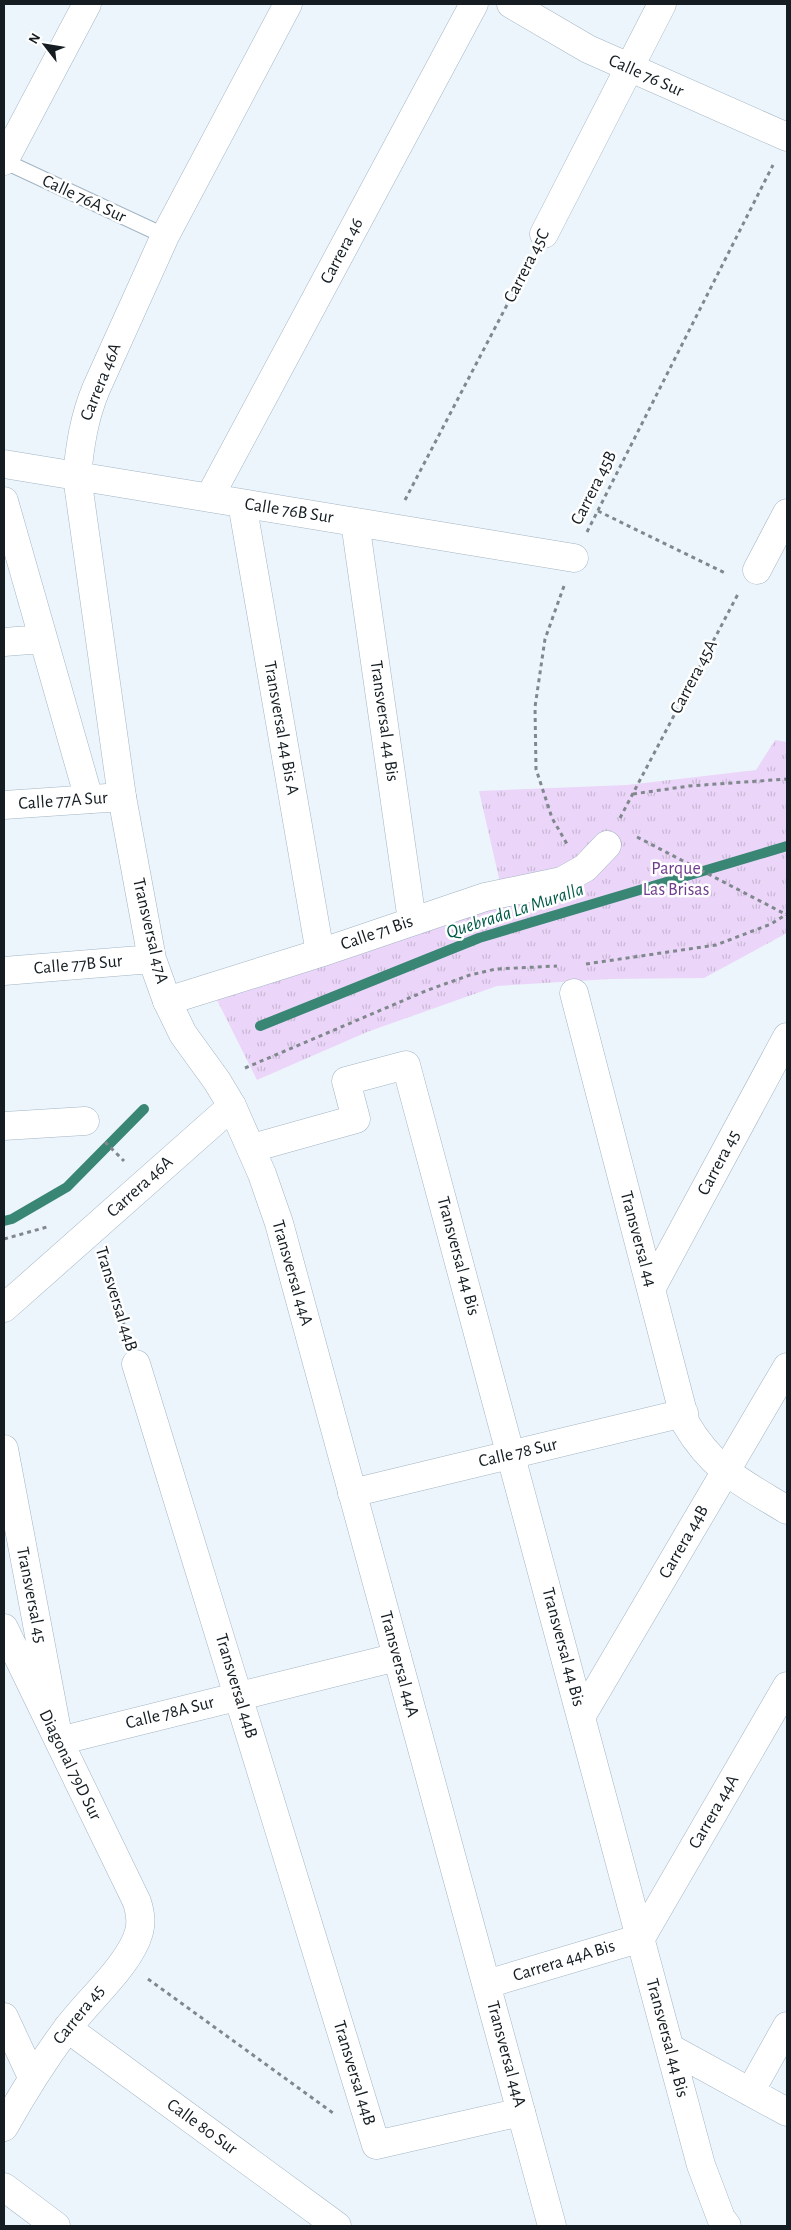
<svg xmlns="http://www.w3.org/2000/svg" width="791" height="2230" font-family="'Alegreya Sans',sans-serif">
<style>
.park{fill:url(#park-tufts)}
.lines{fill:none;stroke-linecap:round;stroke-linejoin:round}
.stream{stroke:#398674;stroke-width:10}
.service-casing{stroke:#a2b5c4;stroke-width:17}
.minor-casing{stroke:#a2b5c4;stroke-width:29}
.tertiary-casing{stroke:#a2b5c4;stroke-width:29}
.path{stroke:#80888e;stroke-width:3;stroke-dasharray:4 4;stroke-linecap:butt}
.service{stroke:#fff;stroke-width:15}
.minor{stroke:#fff;stroke-width:28}
.tertiary{stroke:#fff;stroke-width:28}
.labels{text-anchor:middle;dominant-baseline:central;stroke-width:5;stroke-linejoin:round;paint-order:stroke}
.street-label{font-size:18px;fill:#151d22;stroke:#fff}
.park-label{font-size:18px;fill:#703c8e;stroke:#fff}
.water-label{font-size:19px;font-style:italic;fill:#005b48;stroke:#fff}
</style>
<defs>
<pattern id="park-tufts" width="24" height="20" patternUnits="userSpaceOnUse" patternTransform="scale(1.25)"><rect width="24" height="20" fill="#ebd6f9"/><path d="M3 7l-1-3M5 7V3M7 7l1-3M15 17l-1-3M17 17v-4M19 17l1-3" fill="none" stroke="#c9b7d5"/></pattern>
</defs>
<rect width="100%" height="100%" fill="#edf5fc"/>
<!-- park -->
<path class="park" d="M775,740L787,742V933L704,978L610,979L497,986L367,1032L257,1080L217,1000L504,900L479,791L627,785L756,770Z"/>
<g class="lines">
<!-- stream -->
<path class="stream" d="M260,1026L479,938L787,846
M4,1221L12,1219L67,1187L144,1109"/>
<defs>
<path id="service" d="M4,161L165,236"/>
<path id="minor" d="M4,161L87,4
M544,234L662,4
M4,464L574,558
M209,498L474,4
M4,501L89,799
M242,503L320,953
M355,522L412,921
M757,570L787,513
M4,642L43,639
M122,797L77,476C80,445 84,418 96,389L165,236L288,4
M574,993L686,1424C714,1471 743,1483 787,1510
M167,1001L320,953L485,897L562,881L585,868L607,845
M4,1126L85,1121
M252,1148L356,1119L346,1081L406,1065L701,2165L721,2218L727,2226
M651,1289L787,1037
M4,1308L232,1106
M136,1364L376,2145L521,2112
M4,1449L59,1741L397,1657
M352,1493L684,1413
M4,1628L137,1902C140,1912 142,1921 139,1932C130,1965 87,2001 66,2030C43,2061 23,2093 4,2127
M581,1717L787,1367
M487,1984L641,1938L787,1686
M4,2017L32,2077
M67,2028L337,2226
M670,2048L787,2112
M750,2092L787,2026
M4,2187L56,2226"/>
<path id="tertiary" d="M511,4L588,49L787,137
M4,805L122,797L152,959L167,1001L183,1034L217,1081L232,1106L262,1174L279,1223L552,2226
M4,971L152,959"/>
</defs>
<!-- service casing -->
<use href="#service" class="service-casing"/>
<!-- minor casing -->
<use href="#minor" class="minor-casing"/>
<!-- tertiary casing -->
<use href="#tertiary" class="tertiary-casing"/>
<!-- path -->
<path class="path" d="M405,500L531,259
M598,511L727,574
M587,532L773,165
M564,586L545,639L535,707L536,769L552,818L567,844
M633,794L689,786L787,779
M620,818L738,594
M637,837L787,915
M586,964L716,945L771,924L787,914
M245,1068L428,990L470,975L496,969L557,966
M105,1142L124,1161
M4,1239L47,1227
M104,1259L128,1337
M148,1979L333,2113"/>
<!-- service -->
<use href="#service" class="service"/>
<!-- minor -->
<use href="#minor" class="minor"/>
<!-- tertiary -->
<use href="#tertiary" class="tertiary"/>
</g>
<g class="labels">
<!-- street labels -->
<g class="street-label">
<text transform="translate(646 76) rotate(24)">Calle 76 Sur</text>
<text transform="translate(84 199) rotate(25)">Calle 76A Sur</text>
<text transform="translate(342 251) rotate(-62)">Carrera 46</text>
<text transform="translate(527 266) rotate(-63)">Carrera 45C</text>
<text transform="translate(101 382) rotate(-68)">Carrera 46A</text>
<text transform="translate(594 488) rotate(-63)">Carrera 45B</text>
<text transform="translate(289 511) rotate(9)">Calle 76B Sur</text>
<text transform="translate(694 677) rotate(-62)">Carrera 45A</text>
<text transform="translate(384 721) rotate(82)">Transversal 44 Bis</text>
<text transform="translate(281 728) rotate(80)">Transversal 44 Bis A</text>
<text transform="translate(63 801) rotate(-4)">Calle 77A Sur</text>
<text transform="translate(150 931) rotate(77)">Transversal 47A</text>
<text transform="translate(377 933) rotate(-19)">Calle 71 Bis</text>
<text transform="translate(78 965) rotate(-5)">Calle 77B Sur</text>
<text transform="translate(719 1163) rotate(-62)">Carrera 45</text>
<text transform="translate(140 1187) rotate(-42)">Carrera 46A</text>
<text transform="translate(638 1239) rotate(75)">Transversal 44</text>
<text transform="translate(458 1256) rotate(75)">Transversal 44 Bis</text>
<text transform="translate(292 1273) rotate(74)">Transversal 44A</text>
<text transform="translate(116 1299) rotate(73)">Transversal 44B</text>
<text transform="translate(518 1453) rotate(-13)">Calle 78 Sur</text>
<text transform="translate(684 1542) rotate(-60)">Carrera 44B</text>
<text transform="translate(31 1595) rotate(79)">Transversal 45</text>
<text transform="translate(563 1647) rotate(75)">Transversal 44 Bis</text>
<text transform="translate(399 1664) rotate(75)">Transversal 44A</text>
<text transform="translate(236 1686) rotate(73)">Transversal 44B</text>
<text transform="translate(170 1713) rotate(-14)">Calle 78A Sur</text>
<text transform="translate(70 1765) rotate(64)">Diagonal 79D Sur</text>
<text transform="translate(714 1812) rotate(-60)">Carrera 44A</text>
<text transform="translate(564 1961) rotate(-17)">Carrera 44A Bis</text>
<text transform="translate(79 2015) rotate(-51)">Carrera 45</text>
<text transform="translate(667 2038) rotate(75)">Transversal 44 Bis</text>
<text transform="translate(506 2054) rotate(75)">Transversal 44A</text>
<text transform="translate(354 2073) rotate(73)">Transversal 44B</text>
<text transform="translate(202 2127) rotate(36)">Calle 80 Sur</text>
</g>
<!-- park labels -->
<g class="park-label">
<text x="676" y="869">Parque<tspan x="676" dy="21">Las Brisas</tspan></text>
</g>
<!-- water labels -->
<g class="water-label">
<text transform="translate(515 911) rotate(-18)">Quebrada La Muralla</text>
</g>
</g>
<!-- border -->
<rect width="791" height="2230" fill="none" stroke="#151d22" stroke-width="10"/>
<!-- north arrow -->
<g transform="translate(45 45) rotate(301)" stroke="#ffffff" stroke-width="4" paint-order="stroke">
<path d="M0-4L9 19L0 12L-9 19Z" fill="#151d22"/>
<text y="-8" font-size="14" font-weight="bold" text-anchor="middle" fill="#151d22">N</text>
</g>
</svg>
